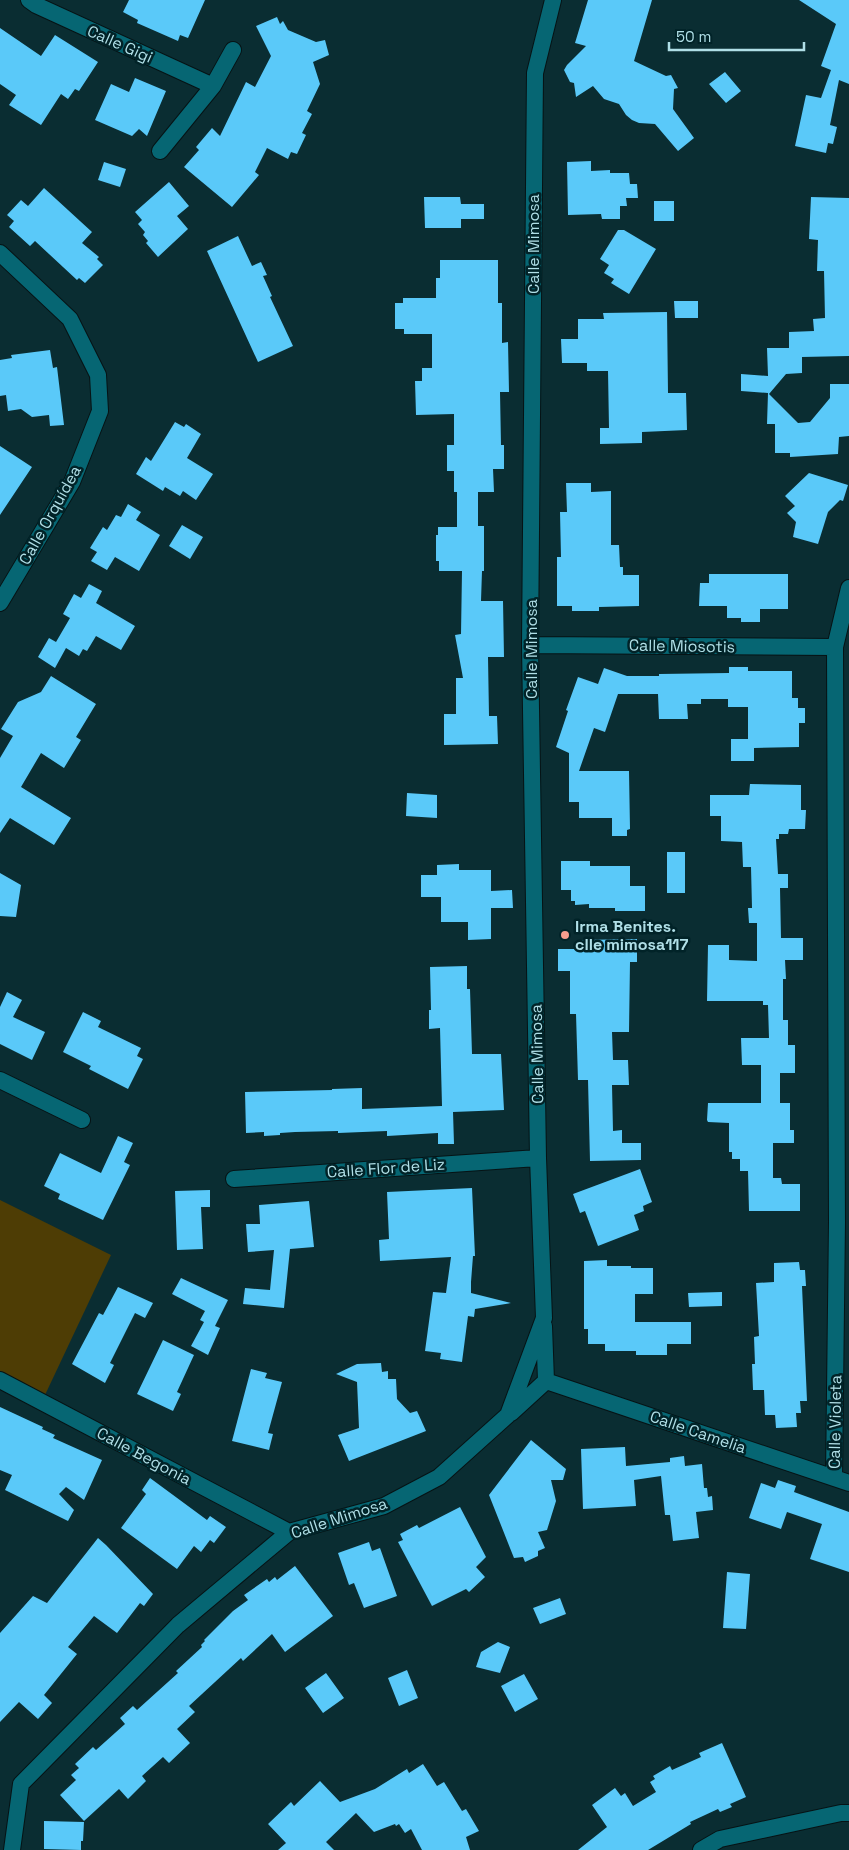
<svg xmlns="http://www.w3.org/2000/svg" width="849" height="1850" font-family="'Space Grotesk',sans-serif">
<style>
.green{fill:#4e3d05}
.building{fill:#5ac9f9}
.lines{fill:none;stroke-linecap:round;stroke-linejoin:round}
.minor-casing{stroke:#061315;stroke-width:18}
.minor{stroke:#066673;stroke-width:16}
.poi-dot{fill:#f59d8e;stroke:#012328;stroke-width:2}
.labels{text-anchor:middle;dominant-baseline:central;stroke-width:5;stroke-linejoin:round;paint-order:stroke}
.street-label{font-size:16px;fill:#b0dfe7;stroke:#012328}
.poi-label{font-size:16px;font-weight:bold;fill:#b0dfe7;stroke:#012328;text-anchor:start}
</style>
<rect width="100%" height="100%" fill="#0a2d32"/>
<!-- green -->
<path class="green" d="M0,1200L111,1255L45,1395L0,1372Z"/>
<!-- building -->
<path class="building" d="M129,0H205L188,38L180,35L178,41L137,23L138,20L123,12Z
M588,0H652L634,61L666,76L671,75L678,88L674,89L673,109L694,138L678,151L655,124L639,123L632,120L626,115L619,104L604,99L593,86L576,97L574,83L570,82L564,70L567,65L586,46L575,43Z
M799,0H849V84L839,80L830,125L837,127L833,144L828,143L826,153L795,146L806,95L821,98L831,70L821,66L836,24Z
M277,17L280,24L283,21L288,30L316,42L325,40L329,55L313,62L320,84L307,111L312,114L302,133L306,135L297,154L291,152L288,159L267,148L255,172L259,175L232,207L184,167L199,150L196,147L212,128L220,136L246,82L255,87L271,56L256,26Z
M0,28L41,56L55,35L98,62L79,91L75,89L68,99L61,94L41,125L9,105L16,95L0,84Z
M725,72L741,91L726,103L709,84Z
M135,78L166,91L147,136L139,129L132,136L95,120L111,84L129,92Z
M591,161V171L610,170V173H629L630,184H637L638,198H626L627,206H620V219H602L601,214L568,215L567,162Z
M104,162L126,169L120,187L98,180Z
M169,182L189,206L177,216L188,229L158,257L146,243L148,241L143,235L145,232L138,224L142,220L135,212Z
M44,188L92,232L82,243L99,257L97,259L103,265L85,283L79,278L77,280L35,241L30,246L9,227L14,221L7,215L21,200L28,206Z
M424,197H460L461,204H484V219H461V228H425Z
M811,197L849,198V356L802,357V373L786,374L769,394L798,423L810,422L830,398V384H849V436L839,437L838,454L790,457V453H775V424H767L768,393L741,391V374L768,376L767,348H789V332L814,331L813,319L825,318L824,271H817L818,240L809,239Z
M654,201H674V221H654Z
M618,230H624L656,249L629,294L611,283L614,279L604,273L609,265L600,259Z
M238,236L252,266L261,262L267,275L263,276L272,296L270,297L293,346L258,362L207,251Z
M440,260H498V303H502V343L508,342L509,392H500L501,445H504V469H493L494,492H478V526H484V571H482L481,601H503L504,657H488L489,716H497L498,744L444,745V714H456V678H463L455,635L461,634L462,571H439V561H436V535H438V527H457V492H454V471H447V445H454V414L416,415L415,381H422V368H432V334H404V329H395V303H403V298H436V278H440Z
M674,301H698V318H675Z
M667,312L668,393H686L687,430L642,432V443L600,444V428H609L608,371H587V363H562L561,339H578V319H604L603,313Z
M50,350L53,368L57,367L64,425L50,426L49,415L32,417L21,409L8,411L6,395L0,396V360L12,358L11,355Z
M175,422L184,427L186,424L201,434L187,458L213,474L196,500L183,491L180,496L165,487L163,491L136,474L146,457L151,461Z
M0,446L32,467L0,515Z
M809,473L848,485L843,501L840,500L828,512L818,544L793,537L796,522L787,513L795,506L785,496Z
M566,483H591V492L611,491V545H619L620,567H623V575H639V606L599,607V611H572V606H557V557H561L560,512H567Z
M128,504L141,512L136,520L160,535L139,571L115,557L107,570L91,561L97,552L90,548L103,527L107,530L116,515L121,517Z
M182,525L203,537L190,559L169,546Z
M709,574H788V609H760V622H741V618H727V606H699L700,583H709Z
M89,584L102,591L96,603L135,626L121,650L96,636L87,651L83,649L79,656L66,648L55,668L38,657L49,638L56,642L70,618L63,614L74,594L81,598Z
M729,667H748V671H792V698H798V708H805V723H799V747L754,748V761H731V739H748V707H728V699H701V704H687L688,719H659L658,694H618L605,732L594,728L579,771H629L630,829L627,830V836H612V818H579V802H569V753L556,747L568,711L566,710L578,677L598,684L604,668L627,676H659V674L729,673Z
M51,676L96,704L76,737L81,740L64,768L41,753L21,787L71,818L54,845L10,818L0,833V758L13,736L1,729L18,702L41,692Z
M750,784L801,785V810H806L805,829H789L788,834H779V839H776L778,874H788V888H780L781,938H803V960H785L786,979H783V1020H788V1045H795V1073H780V1103H790V1130H794V1143H773V1178H781L782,1184H800V1211H749L748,1171H740V1159H732V1152H729V1123L708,1122L707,1120L708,1103H761V1065H742L741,1038H769L768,1005H763V1001H707L708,945H729V960L757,961V923H749L748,908H752L751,867H743L742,842L721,841V816H710V795H749Z
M407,793L437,795V818L406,816Z
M667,852H685V893H667Z
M561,861H590V866H630V886H645V911H615V908H589V904L575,905V901H571V890H561Z
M459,864V870H491V891L512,890L513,908H491V939L468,940V922H441V897H421V875H437V865Z
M0,873L21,885L16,917L0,916Z
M637,939V962H630L629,1032H612L613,1060H628L629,1085H612L613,1131L622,1130V1143H641V1160L590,1161L588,1080H578L576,1014H570V971H558V949H581L582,940Z
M467,966V989H470L472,1054H501L504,1110L453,1112L454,1144H438V1133L387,1136V1131L338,1133V1131L295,1132L280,1133V1135L264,1136V1132L246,1133L245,1092L332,1090V1089L362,1088V1109L442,1106L440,1028L429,1029V1010H431L430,967Z
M7,992L22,1000L13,1017L45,1032L32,1060L0,1044V1007Z
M83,1012L101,1021L98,1027L141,1048L137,1056L143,1059L128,1089L89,1069L91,1066L63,1052Z
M118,1136L133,1143L124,1162L130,1165L103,1220L58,1199L60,1194L44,1186L60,1153L101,1173Z
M640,1169L652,1202L643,1206L644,1211L634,1215L639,1230L598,1246L585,1211L580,1213L573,1194Z
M472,1188L475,1256H473L471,1282V1293L511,1303L475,1309L474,1317L468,1316L462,1362L440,1359L441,1353L425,1351L433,1292L446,1293L451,1257L380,1261L379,1240L389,1239L387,1192Z
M210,1190V1207H201L203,1249L177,1250L175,1191Z
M309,1201L314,1247L290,1249L284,1308L243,1304L245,1288L270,1290L274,1250L248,1252L246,1224H260L259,1205Z
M607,1260V1266H631V1268H653V1294H635V1322H691V1344H667V1355H636V1351H605V1344H588V1329H584V1261Z
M799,1262L800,1270H805L806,1286H802L807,1401H800L801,1413H796L797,1427L776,1428L775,1415H765L764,1390H753L752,1364H755L754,1337L759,1336L756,1283L774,1282V1263Z
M181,1278L228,1300L215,1326L220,1328L208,1355L191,1346L204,1322L200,1320L205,1311L172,1294Z
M118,1287L153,1303L145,1318L135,1313L110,1363L114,1365L105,1383L72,1364L99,1313L103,1315Z
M722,1292V1306L689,1307L688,1293Z
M163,1340L194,1355L177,1392L181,1394L173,1411L137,1394Z
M381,1363L382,1372L388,1371V1379H396L397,1399L410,1413L417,1411L426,1431L349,1461L338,1435L359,1428L357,1382L336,1374L357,1364Z
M251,1369L267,1373L265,1378L282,1382L268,1433L273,1434L269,1450L232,1441Z
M0,1407L43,1427L42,1429L55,1435L53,1438L102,1460L84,1500L66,1487L59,1494L74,1510L68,1521L5,1490L12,1475L0,1470Z
M531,1440L566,1469L563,1480H551L556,1501L547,1530L538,1532L545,1548L538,1551V1556L525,1562L523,1557L514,1558L489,1495Z
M625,1447L626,1466L670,1462V1458L684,1456L685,1466L702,1464L704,1488H707L708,1497L712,1496L713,1510L696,1512L699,1538L673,1541L670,1515H665L661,1476L634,1480L636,1506L583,1509L581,1449Z
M150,1478L207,1520L210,1516L226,1527L214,1543L210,1540L201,1552L194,1546L177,1569L121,1528L146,1494L142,1490Z
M778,1480L796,1486L794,1492L849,1512V1572L810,1559L822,1524L787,1512L781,1529L749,1518L761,1483L775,1488Z
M460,1507L486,1557L476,1567L485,1577L469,1592L466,1589L432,1606L398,1542L403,1540L400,1534L417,1525L419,1528Z
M98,1538L106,1545L153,1594L144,1606L140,1603L117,1633L94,1616L68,1647L77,1654L44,1695L52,1703L38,1719L19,1702L0,1722V1633L33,1596L47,1603Z
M369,1542L372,1551L380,1548L397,1596L364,1608L354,1583L349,1585L338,1553Z
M295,1566L333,1616L285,1652L272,1634L243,1661L241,1658L189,1706L195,1712L177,1729L190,1743L169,1763L163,1757L142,1776L146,1781L128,1799L119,1789L84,1821L60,1795L76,1780L71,1775L79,1768L75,1764L93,1747L96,1750L125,1724L120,1718L133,1706L137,1710L178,1673L176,1671L202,1647L201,1645L205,1641L204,1640L233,1611L248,1600L244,1595L267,1579L269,1582L275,1577L277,1580Z
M727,1572L750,1574L746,1629L723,1628Z
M560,1598L566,1614L540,1624L533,1608Z
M498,1642L510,1647L500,1673L476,1667L481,1652Z
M407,1670L418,1698L399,1706L388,1678Z
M326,1673L344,1698L323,1713L305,1688Z
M524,1674L538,1699L515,1712L501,1686Z
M722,1743L746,1797L730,1804L732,1807L720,1812L718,1809L690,1822L691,1824L648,1850H578L607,1827L592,1805L615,1788L621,1796L625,1793L633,1806L656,1792L650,1782L655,1779L653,1776L670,1766L672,1770L701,1757L699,1753Z
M423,1764L437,1786L444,1782L462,1811L466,1809L479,1831L466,1837L470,1850H422L411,1829L405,1833L399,1824L396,1826L395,1824L374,1832L356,1813L326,1842L334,1850H278L286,1843L268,1824L291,1802L294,1806L320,1781L340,1802L375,1789L407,1769L409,1773Z
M44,1821L84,1822L83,1841H81V1850L44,1849Z"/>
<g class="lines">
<defs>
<path id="minor" d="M29,0L36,5L213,86
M160,151L213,86L233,50
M0,253L70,319L98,375L100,411L72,482L0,603
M530,645L835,647
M0,1080L82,1120
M234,1179L538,1158
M544,1326L546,1381
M0,1380L289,1532
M546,1381L849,1483
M511,1413L546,1381
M834,1478L837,1222L835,647L849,588
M12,1850L21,1784L178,1625L289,1532L384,1506L439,1477L508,1415L544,1318L538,1158L530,645L535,73L553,0
M701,1850L720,1839L841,1813H849"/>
</defs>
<!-- minor casing -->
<use href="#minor" class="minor-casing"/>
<!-- minor -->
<use href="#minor" class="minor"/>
</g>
<!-- markers -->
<circle class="poi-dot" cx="565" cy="935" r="5"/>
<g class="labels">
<!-- street labels -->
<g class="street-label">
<text transform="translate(120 44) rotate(24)">Calle Gigi</text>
<text transform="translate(533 244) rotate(-90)">Calle Mimosa</text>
<text transform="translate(50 515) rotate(-61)">Calle Orquídea</text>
<text transform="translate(682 646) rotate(1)">Calle Miosotis</text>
<text transform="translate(531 649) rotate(-90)">Calle Mimosa</text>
<text transform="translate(537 1054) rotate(-91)">Calle Mimosa</text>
<text transform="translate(386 1168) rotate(-4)">Calle Flor de Liz</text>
<text transform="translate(835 1422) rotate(-89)">Calle Violeta</text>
<text transform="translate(698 1432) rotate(19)">Calle Camelia</text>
<text transform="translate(144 1456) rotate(28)">Calle Begonia</text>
<text transform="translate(339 1518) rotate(-18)">Calle Mimosa</text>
</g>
<!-- poi labels -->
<g class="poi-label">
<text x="575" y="926">Irma Benites.<tspan x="575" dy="18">clle mimosa117</tspan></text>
</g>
</g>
<!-- scale -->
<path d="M669 42v8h135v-8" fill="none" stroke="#b0dfe7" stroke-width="2.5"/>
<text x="676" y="42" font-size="15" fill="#b0dfe7" stroke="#012328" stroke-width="4" paint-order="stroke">50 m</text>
</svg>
